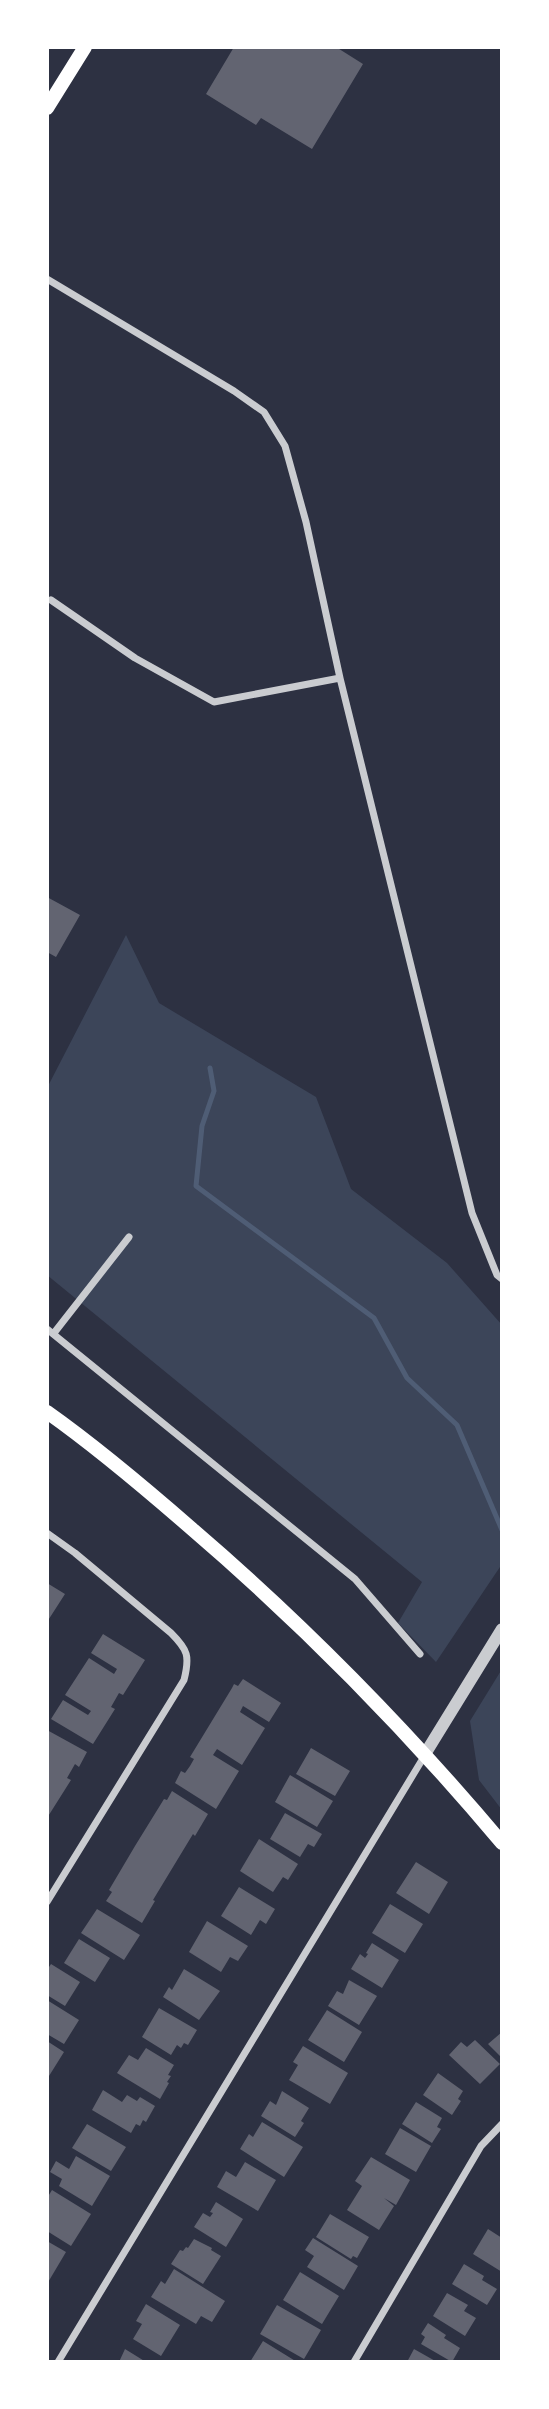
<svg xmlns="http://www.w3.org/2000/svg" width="549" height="2409" font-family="'Roboto Condensed',sans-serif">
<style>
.green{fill:#3c4559}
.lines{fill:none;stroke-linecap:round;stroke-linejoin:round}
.stream{stroke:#4f5d75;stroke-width:5}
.building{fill:#626471}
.minor{stroke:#caccd0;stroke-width:7}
.tertiary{stroke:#caccd0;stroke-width:12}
.secondary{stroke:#fff;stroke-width:14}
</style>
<rect width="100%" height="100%" fill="#2d3142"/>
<!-- green -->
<path class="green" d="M126,935L159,1003L316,1097L351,1189L447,1263L502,1325V1564L436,1662L398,1623L422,1582L47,1275V1088Z
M502,1669V1810L479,1780L470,1721Z"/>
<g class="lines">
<!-- stream -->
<path class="stream" d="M210,1068L214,1091L202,1126L196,1186L374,1318L407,1378L457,1425L502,1530"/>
</g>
<!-- building -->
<path class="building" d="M234,47H336L363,64L312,149L261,118L256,125L206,94Z
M47,897L80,915L56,957L47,952Z
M47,1583L65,1594L47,1622Z
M103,1634L145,1660L123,1695L119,1693L111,1707L115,1709L93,1744L51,1719L63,1700L88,1715L91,1711L65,1695L89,1658L114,1674L117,1669L91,1653Z
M243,1679L281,1703L269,1722L243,1706L240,1712L265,1728L242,1765L217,1749L213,1755L239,1771L216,1809L175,1783L181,1771L185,1773L190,1766L194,1759L190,1757L232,1688L234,1684L238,1686Z
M47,1730L87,1752L79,1767L75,1764L67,1778L71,1780L47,1818Z
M311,1748L350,1771L335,1796L296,1774Z
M290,1775L333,1801L317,1827L275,1802Z
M172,1791L208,1814L195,1836L193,1834L153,1900L155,1901L142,1923L106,1901L112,1892L109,1890L135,1846L164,1799L167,1800Z
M285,1813L322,1834L314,1847L308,1844L300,1857L270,1839Z
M259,1839L298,1864L288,1880L283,1877L273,1892L240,1871Z
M416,1862L448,1882L429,1914L396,1893Z
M239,1887L275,1909L266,1924L260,1920L251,1935L221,1916Z
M390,1904L423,1924L405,1953L372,1933Z
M97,1909L140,1935L124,1960L81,1933Z
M207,1921L248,1946L238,1961L230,1957L221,1972L189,1952Z
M79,1939L110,1958L95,1982L64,1963Z
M372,1943L399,1960L382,1988L351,1969L360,1954L365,1958L368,1954L366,1953Z
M51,1964L80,1982L65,2006L47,1995V1970Z
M184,1969L220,1991L199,2020L163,1997L169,1987L172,1990Z
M349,1980L377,1996L359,2025L328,2006L337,1991L343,1994Z
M47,2000L79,2020L64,2044L47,2034Z
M159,2008L197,2030L188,2045L184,2043L181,2048L177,2045L171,2055L142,2037Z
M327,2010L362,2032L344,2062L308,2040Z
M502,2032V2058L488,2044Z
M475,2040L500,2064L480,2084L449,2055L461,2042L467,2047Z
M47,2041L64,2052L49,2076L47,2075Z
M303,2046L348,2073L330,2104L289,2080L298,2065L293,2062Z
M146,2048L174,2065L168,2075L171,2076L167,2082L169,2083L160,2099L117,2073L129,2055L138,2060Z
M438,2073L463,2091L458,2099L461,2101L452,2115L423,2095Z
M103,2090L122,2102L127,2095L137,2101L140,2097L155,2106L146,2122L143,2120L140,2126L136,2124L131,2133L92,2110Z
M282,2091L309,2108L301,2121L304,2123L295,2137L261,2116L270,2101L276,2105Z
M416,2102L442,2118L437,2127L441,2129L432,2143L402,2124Z
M262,2122L303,2147L284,2177L240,2149L249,2134L253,2137Z
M87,2124L126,2147L111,2171L72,2148Z
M400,2128L431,2146L416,2172L385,2154Z
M76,2156L110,2176L92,2206L59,2186L62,2179L50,2172L56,2161L69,2169Z
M371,2157L410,2180L396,2205L384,2198L394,2206L379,2230L347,2210L362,2186L355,2181Z
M245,2162L276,2180L258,2211L217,2187L226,2171L236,2177Z
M52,2190L91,2214L71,2246L47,2231V2198Z
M216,2202L243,2219L226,2247L194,2227L203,2213L210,2217L213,2213L210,2212Z
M330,2214L369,2237L357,2258L353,2256L351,2259L316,2237Z
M488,2229L502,2238V2272L473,2254Z
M313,2238L358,2266L344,2290L307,2267L314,2256L305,2250Z
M194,2239L212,2248L211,2250L221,2256L203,2284L171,2264L180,2250L183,2251L186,2247L188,2248Z
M47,2241L66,2252L47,2284Z
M464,2264L484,2276L482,2280L497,2289L487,2305L452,2284Z
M174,2269L225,2301L212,2322L201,2316L196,2324L151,2297L161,2281L165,2284Z
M300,2272L339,2296L322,2324L283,2300Z
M447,2293L468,2305L464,2311L476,2318L465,2336L433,2316Z
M146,2304L180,2325L161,2356L133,2339L142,2324L136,2321Z
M277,2305L321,2330L304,2359L260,2334Z
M428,2323L446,2335L444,2338L460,2348L452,2362L421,2344L425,2337L421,2334Z
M263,2341L297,2362H250Z
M125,2349L146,2362H119Z
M414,2349L437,2362H407Z"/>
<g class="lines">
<!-- minor -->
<path class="minor" d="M47,279L234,391L264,412L285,446L306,522L340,678L472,1213L497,1275L502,1279
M51,600L135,658L214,702L340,678
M47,1329L355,1579L420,1654
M54,1333L129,1237
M47,1533L75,1553L171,1633C188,1650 190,1656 184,1680L47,1902
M58,2362L425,1755
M354,2362L481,2146L502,2124"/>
<!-- tertiary -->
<path class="tertiary" d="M425,1754L502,1629"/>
<!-- secondary -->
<path class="secondary" d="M47,108L85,47
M47,1412C98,1448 145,1488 192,1529C304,1625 407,1730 502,1843"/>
</g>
<!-- border -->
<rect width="549" height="2409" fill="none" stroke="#ffffff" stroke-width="98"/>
</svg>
